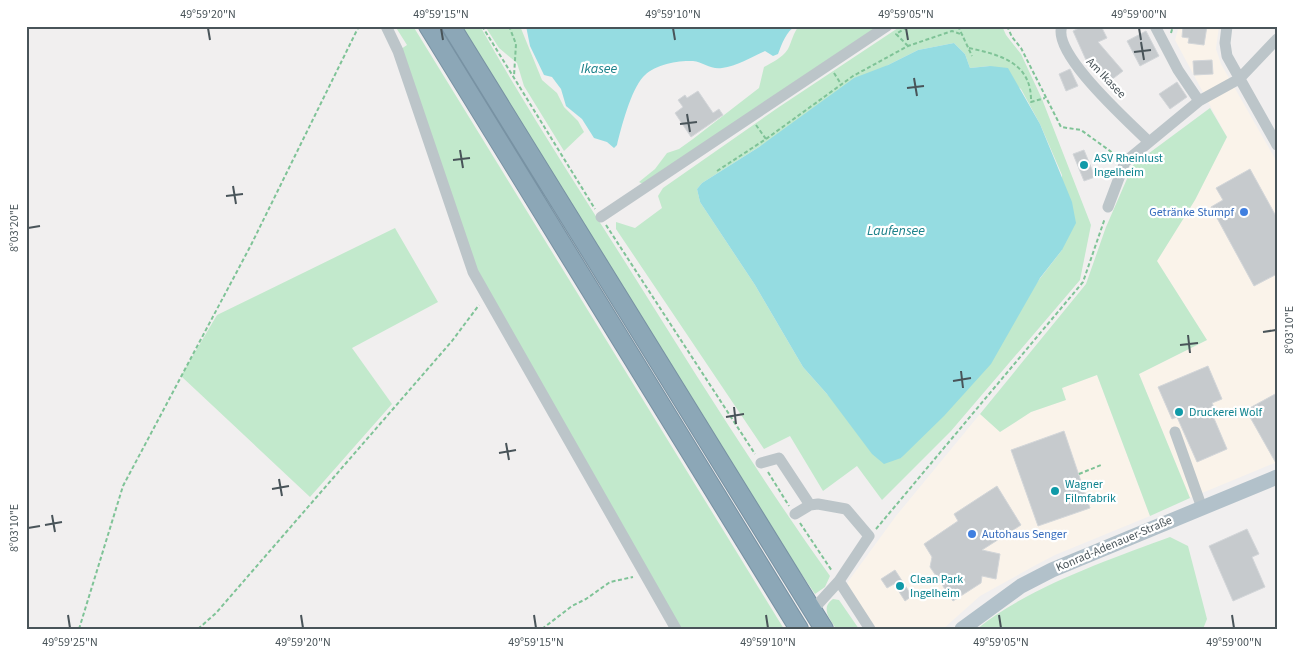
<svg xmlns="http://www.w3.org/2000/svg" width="1303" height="655" font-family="'Source Sans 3',sans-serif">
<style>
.commercial{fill:#faf3ea}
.green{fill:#c2e9cc;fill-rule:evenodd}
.water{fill:#95dce1}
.building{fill:#c6cacd;stroke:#d3d6d9}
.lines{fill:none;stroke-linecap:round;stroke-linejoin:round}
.highway-casing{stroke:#7892a3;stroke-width:20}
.path{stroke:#7fc397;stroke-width:2;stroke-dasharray:4 2.5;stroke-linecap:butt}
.minor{stroke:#bcc5c9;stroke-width:11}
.major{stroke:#b2c1ca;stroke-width:15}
.highway{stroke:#8ca7b7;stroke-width:18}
.ticks{fill:none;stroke:#495459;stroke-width:2}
.culture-dot{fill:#0f9aa8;stroke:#fff;stroke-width:2}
.shop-dot{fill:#3f7fe0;stroke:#fff;stroke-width:2}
.labels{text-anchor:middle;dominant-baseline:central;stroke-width:4.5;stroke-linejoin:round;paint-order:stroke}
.street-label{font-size:12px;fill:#495459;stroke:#fff}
.culture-label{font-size:12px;fill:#0d838f;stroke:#fff;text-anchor:start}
.shop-label{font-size:12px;fill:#366cbe;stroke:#fff;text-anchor:end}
.water-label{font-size:14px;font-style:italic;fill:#1d828a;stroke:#fff}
.neatline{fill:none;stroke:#495459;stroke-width:2}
.ticks-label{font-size:12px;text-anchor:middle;fill:#495459}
</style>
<rect width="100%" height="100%" fill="#f1efef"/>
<!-- commercial -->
<path class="commercial" d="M1179,26H1219L1216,49L1221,64L1277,162V462L1190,498L1139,374L1207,340L1157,261L1195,200L1227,137L1175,40Z
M1097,375L1150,516L1055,555L1034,566L980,596L943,629H875L847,583L896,516L980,414L1000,432L1031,412L1065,400L1062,388Z"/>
<!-- green -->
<path class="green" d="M395,26H413L784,629H676L485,298L398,51L407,45Z
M459,26H480C526,108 577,186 627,265C693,370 758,475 830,576L825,587L815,594L784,548Z
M485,26H520L542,80L557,93L564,107L578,121L584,132L564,151L524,86L517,63L499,48Z
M799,26H881L645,185L639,182L655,169L667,153L679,149L693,139L759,88L764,67C773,62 782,58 788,49C792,41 793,33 799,26Z
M901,26H1002L1006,35L1021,54L1042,99L1091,225L1080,280L951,431L882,500L857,466L823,491L790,436L764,449L616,229V222L635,228L662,208L658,196L663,188L779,107ZM954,43L965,54L970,68L990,66L1021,89L1040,124L1062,175V250L901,458L827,394L803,367L755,285L700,202L697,189L702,183L888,65L918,50Z
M1210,108L1227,137L1195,200L1157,261L1207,340L1139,374L1190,498L1150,516L1097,375L1062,388L1066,400L1031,412L1000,432L980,414L1086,284L1106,227L1133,165Z
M395,228L438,302L352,348L392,404L310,497L181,376L217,315Z
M1170,537L1188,546L1207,619L1203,629H977C1027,588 1110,559 1170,537Z
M833,599L839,600L859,629H836C830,619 820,608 833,599Z"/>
<!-- water -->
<path class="water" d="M526,26H796C786,31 782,44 778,54L773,56L765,51C752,57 737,66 722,68C711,70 703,62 693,61C677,60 653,65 643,77C631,90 621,128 617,145L614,148L607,142L594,138L582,119L566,106L561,89L552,77L544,75L530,46Z
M954,43L965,54L970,68L990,66L1008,68L1040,124L1072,202L1076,223L1062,250L1040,278L991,364L944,416L901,458L884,464L872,454L827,394L803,367L755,285L700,202L697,189L702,183L759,147L854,78L888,65L918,50Z"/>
<!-- building -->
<path class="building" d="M1083,26H1101L1107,38L1098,42L1123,71L1106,84L1086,60L1073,31Z
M1183,26H1207L1204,45L1188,43L1189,38L1182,37Z
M1146,31L1159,56L1140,66L1127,41Z
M1212,60L1213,74L1194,75L1193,61Z
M1070,69L1078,86L1066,91L1059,74Z
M1177,82L1187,97L1170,109L1159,94Z
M698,91L713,113L719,109L723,115L691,137L675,113L683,107L678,100L685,95L687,98Z
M1084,150L1095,177L1084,181L1073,154Z
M1250,169L1277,218V274L1254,286L1211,207L1223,200L1216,188Z
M1208,366L1222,399L1212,403L1217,414L1213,416L1227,449L1197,462L1177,417L1172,419L1158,387Z
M1277,393V465L1246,410Z
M1064,431L1090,508L1038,526L1011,450Z
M997,486L1021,525L982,550L1000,554L996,579L982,576L981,583L953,601L930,567L932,557L924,544L958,521L954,514Z
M1247,529L1259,554L1252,557L1265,587L1233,601L1209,546Z
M895,570L912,596L905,601L894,584L887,588L881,579Z"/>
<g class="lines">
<defs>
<path id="highway" d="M428,26L799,629
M451,26L824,629"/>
</defs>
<!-- highway casing -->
<use href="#highway" class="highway-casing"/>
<!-- path -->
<path class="path" d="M482,26L595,209
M509,26L516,44L514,76
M958,26L972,56
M1007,26L1012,37L1021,48L1061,127L1081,130L1117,156
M1171,33L1173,26
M908,46L896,34L909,26
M969,48C1001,55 1032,63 1031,102L1045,98
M834,73L841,84
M756,125L766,139
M717,171L766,139L853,76L908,46L952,31L963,35
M606,225L755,454
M768,472L789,506
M1079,474L1101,465
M800,523L832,571
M876,529L1083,282L1105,218
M79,629L123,486L251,245L359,26
M198,629L216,613L452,341L479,305
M542,629L572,606L586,599L610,582L633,577"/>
<!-- minor -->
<path class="minor" d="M386,26L398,51L473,272L676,629
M1062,26C1051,53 1129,122 1148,141
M1155,26L1178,70L1199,101
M1227,26L1225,43L1227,56L1277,145
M1108,207L1125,162L1199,101L1239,79L1277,39
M601,217L887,26
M1175,432L1202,508
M761,463L779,458L810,505
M795,514L810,505L818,504L846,509L869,536L839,581L819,603
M839,581L870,629"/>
<!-- major -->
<path class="major" d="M962,629L1021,586L1052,570L1277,477"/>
<!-- highway -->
<use href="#highway" class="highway"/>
</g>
<!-- ticks -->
<path class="ticks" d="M208,28L210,40M441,28L443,40M673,28L675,40M906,28L908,40M1139,28L1141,40M1141,42L1144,60M1134,52L1151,50M914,78L917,96M907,88L924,86M687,114L690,132M680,124L697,122M460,150L463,168M453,160L470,158M233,186L236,204M226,196L243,194M28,228L40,226M1263,332L1276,330M1188,335L1190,353M1180,345L1198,343M961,371L963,388M953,381L971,378M734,407L736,424M726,417L744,414M506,443L509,460M499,453L516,450M279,479L282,496M272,489L289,486M52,515L55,532M45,525L62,522M28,528L40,526M68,615L70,628M301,615L303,628M534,615L536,628M766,615L768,628M999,615L1001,628M1232,615L1234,628"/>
<!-- markers -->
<g class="culture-dot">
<circle cx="1084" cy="165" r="5"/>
<circle cx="1179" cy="412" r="5"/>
<circle cx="1055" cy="491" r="5"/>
<circle cx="900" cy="586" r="5"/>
</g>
<g class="shop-dot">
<circle cx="1244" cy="212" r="5"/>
<circle cx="972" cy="534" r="5"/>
</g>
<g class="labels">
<!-- street labels -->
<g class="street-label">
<text transform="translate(1106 78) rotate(46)">Am Ikasee</text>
<text transform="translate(1114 544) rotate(-23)">Konrad-Adenauer-Straße</text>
</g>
<!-- culture labels -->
<g class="culture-label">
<text x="1094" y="158">ASV Rheinlust<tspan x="1094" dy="14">Ingelheim</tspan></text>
<text x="1189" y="412">Druckerei Wolf</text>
<text x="1065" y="484">Wagner<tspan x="1065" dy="14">Filmfabrik</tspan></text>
<text x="910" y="579">Clean Park<tspan x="910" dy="14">Ingelheim</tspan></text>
</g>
<!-- shop labels -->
<g class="shop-label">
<text x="1234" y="212">Getränke Stumpf</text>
<text x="982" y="534" text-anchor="start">Autohaus Senger</text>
</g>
<!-- water labels -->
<g class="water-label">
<text x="599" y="69">Ikasee</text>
<text x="896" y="231">Laufensee</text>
</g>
</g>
<!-- border -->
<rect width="1303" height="655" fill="none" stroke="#ffffff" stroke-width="55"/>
<rect x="28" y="28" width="1248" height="600" class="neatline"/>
<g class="ticks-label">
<text x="208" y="18">49°59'20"N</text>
<text x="441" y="18">49°59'15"N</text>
<text x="673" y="18">49°59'10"N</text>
<text x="906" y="18">49°59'05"N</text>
<text x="1139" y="18">49°59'00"N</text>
<text transform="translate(14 228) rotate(-90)" y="4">8°03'20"E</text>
<text transform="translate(1289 330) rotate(-90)" y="4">8°03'10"E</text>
<text transform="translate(14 528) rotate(-90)" y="4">8°03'10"E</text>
<text x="70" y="646">49°59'25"N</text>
<text x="303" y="646">49°59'20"N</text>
<text x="536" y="646">49°59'15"N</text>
<text x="768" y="646">49°59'10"N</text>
<text x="1001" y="646">49°59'05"N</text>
<text x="1234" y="646">49°59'00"N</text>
</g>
</svg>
